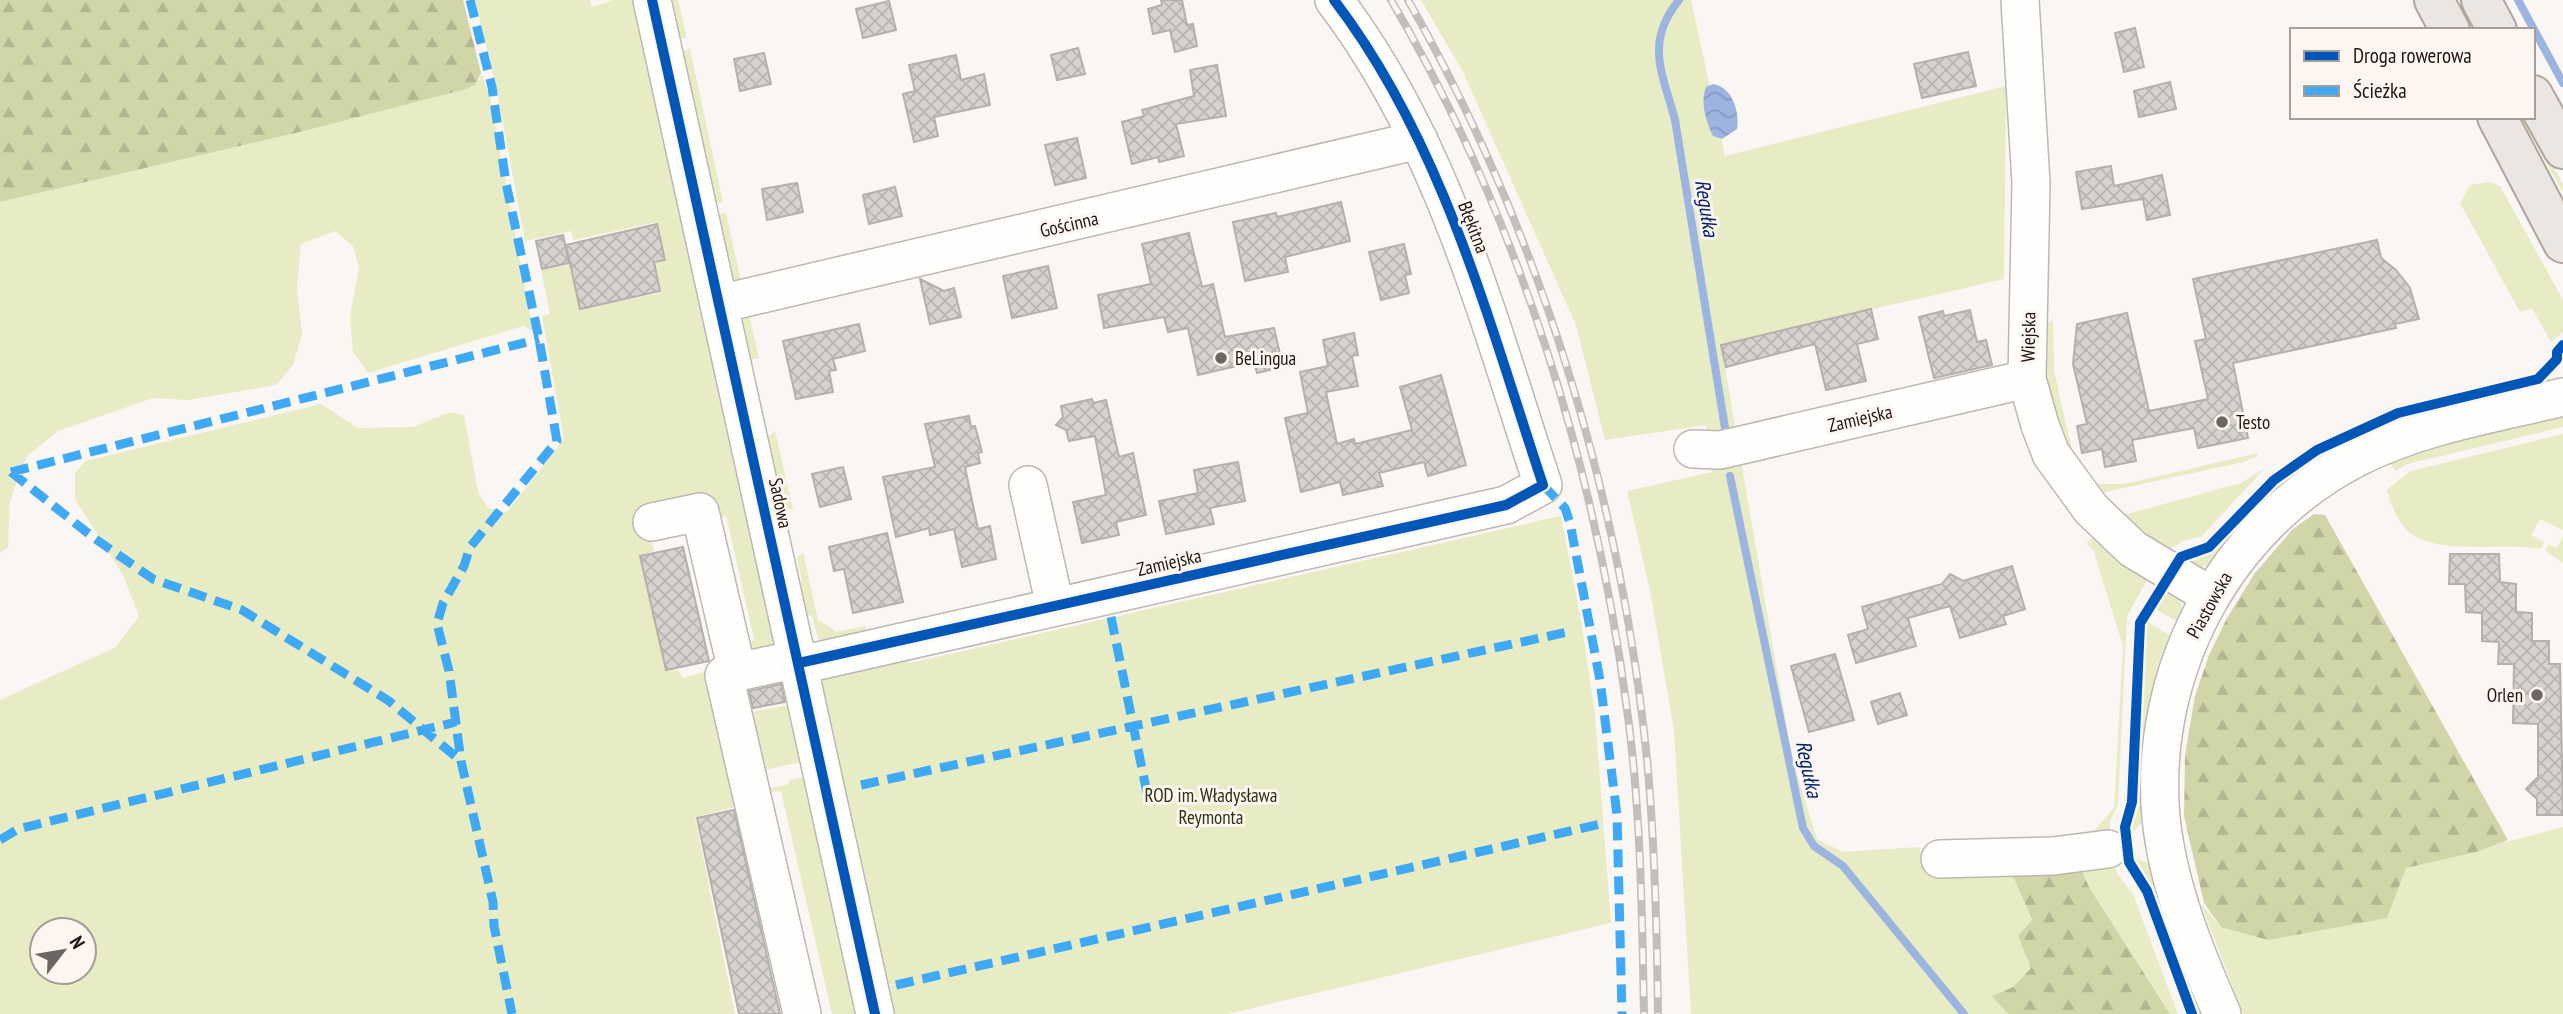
<svg xmlns="http://www.w3.org/2000/svg" width="2563" height="1014" font-family="'PT Sans Narrow',sans-serif">
<style>
.green{fill:#e7ecc5;fill-rule:evenodd}
.forest{fill:url(#forest-firs)}
.water{fill:url(#water-waves)}
.lines{fill:none;stroke-linecap:round;stroke-linejoin:round}
.stream{stroke:#9cb4e0;stroke-width:8}
.building{fill:url(#building-cross-hatch);stroke:#b4b0ac;stroke-width:2}
.minor-casing{stroke:#beb8b5;stroke-width:40}
.major-casing{stroke:#b2a59f;stroke-width:42}
.minor{stroke:#fefefd;stroke-width:37}
.major{stroke:#ece6e3;stroke-width:38}
.rail-casing{stroke:#c0bfbe;stroke-width:8}
.rail{stroke:#fdf5f0;stroke-width:5;stroke-dasharray:16;stroke-linecap:butt}
.quiet{stroke:#3fa9f5;stroke-width:9;stroke-dasharray:18 9;stroke-linecap:butt}
.cycleway-casing{stroke:#fdf5f0;stroke-width:15}
.cycleway{stroke:#0057b8;stroke-width:10}
.poi-dot{fill:#6b6662;stroke:#fdf5f0;stroke-width:2.5}
.labels{text-anchor:middle;dominant-baseline:central;stroke-width:6;stroke-linejoin:round;paint-order:stroke}
.street-label{font-size:19px;fill:#1e1814;stroke:#fdf5f0}
.poi-label{font-size:19px;fill:#1e1814;stroke:#fdf5f0;text-anchor:start}
.park-label{font-size:19px;fill:#2e3210;stroke:#fdf5f0}
.water-label{font-size:21px;font-style:italic;fill:#00236c;stroke:#fdf5f0}
</style>
<defs>
<pattern id="forest-firs" width="22" height="20" patternUnits="userSpaceOnUse" patternTransform="scale(1.75)"><rect width="22" height="20" fill="#d1d6a9"/><path d="M5 1l3.5 6h-7zM16 11l3.5 6h-7z" fill="#b3b791"/></pattern>
<pattern id="water-waves" width="16" height="10" patternUnits="userSpaceOnUse" patternTransform="scale(1.75)"><rect width="16" height="10" fill="#9cb4e0"/><path d="M0 5q4-4 8 0t8 0" fill="none" stroke="#869abf"/></pattern>
<pattern id="building-cross-hatch" width="8" height="8" patternUnits="userSpaceOnUse" patternTransform="scale(1.75)"><rect width="8" height="8" fill="#d7d2ce"/><path d="M0 0l8 8M0 8l8-8" fill="none" stroke="#b8b4b0"/></pattern>
</defs>
<rect width="100%" height="100%" fill="#faf6f3"/>
<!-- green -->
<path class="green" d="M475,0H590L592,7L614,0H633L776,649L740,655L754,639L726,515L710,527L703,494L644,507L654,551L639,556L666,671L678,670L683,678L710,670L740,806L695,817L735,1014H0V700L116,647L139,616L123,575L75,499V473L86,461L321,404L358,428L413,427L450,412L464,415L478,492L488,508L507,512L564,439L542,316L550,314L541,270L569,265L573,282L666,260L657,222L574,240L571,231L525,241L496,86ZM657,277L661,293L579,309L577,295ZM42,930H84V972H42Z
M673,0H678L687,38H678Z
M1421,0H1691L1725,156L2006,86L2004,279L1721,344L1792,758L1817,839L1843,852L1919,847L1926,872L1972,865L2009,867L2032,921L2018,936L2031,968L2013,987L1993,996L2008,1014H1691L1674,730L1650,591L1627,491L1712,472L1706,425L1605,440L1576,325L1463,72Z
M690,49L723,202L715,204L675,53Z
M481,73L490,97L533,331L523,326L368,373L353,352L350,317L359,268L353,246L335,231L301,244L297,287L302,334L293,365L276,385L188,400L153,398L58,431L27,456L21,471L10,501L8,547L0,553V202L300,132L480,80Z
M2520,117H2526L2563,184V192Z
M2490,182L2500,186L2563,300V332L2551,342L2532,308L2520,312L2460,203L2470,185Z
M726,213L741,281L729,284L715,215Z
M748,310L759,358L744,361L739,311Z
M2053,319L2054,370L2064,416L2072,449L2096,484H2125L2258,453V456L2243,462L2101,493L2120,516L2241,483L2266,467L2202,536L2183,541L2163,553C2089,503 2033,425 2039,332Z
M2550,356L2553,357L2536,376L2397,409L2362,424L2361,422L2392,407L2536,373Z
M2563,414V427L2407,464L2396,471L2389,463L2397,455Z
M775,431L793,509L777,508L766,438Z
M2563,434V530L2540,519L2531,535L2544,542L2541,549C2503,541 2427,559 2402,525C2395,515 2391,501 2386,490L2411,471Z
M2270,473L2272,476L2206,545L2174,555L2208,539Z
M2275,484L2274,493L2214,562L2199,568L2184,560L2209,552Z
M1561,516L1581,620L1595,714L1611,923L1228,1014H887L883,988L896,984L883,985L818,675L897,655L910,663Z
M2094,536L2150,575L2127,616L2118,804L2110,821V839L2094,831L2114,808L2123,646L2093,549L2086,544Z
M2563,536V563L2546,551L2548,544L2557,548Z
M803,552L818,620L837,632L865,626L866,630L825,642L818,639L812,615L800,617L794,586L802,582L797,558Z
M2168,585L2182,605L2180,623L2154,608Z
M2135,618H2138L2127,803L2121,821L2120,837V819L2124,805Z
M2146,621L2174,638L2145,819L2130,835V821L2135,809Z
M788,705L801,762L756,772L742,714Z
M804,777L856,1014H832L781,791L763,792V790L789,784V780Z
M2563,827V1014H2243L2201,904L2221,927L2406,868Z
M2123,857L2141,889L2188,1014H2184L2138,887Z
M2132,857L2150,864L2209,1014H2197L2150,888Z
M2112,858L2118,875L2133,894L2178,1014H2170L2089,887L2079,864Z"/>
<!-- forest -->
<path class="forest" d="M0,0H463L481,73L475,85L466,89L300,132L0,202Z
M2314,514L2325,515L2508,840L2476,852L2406,868L2387,918L2268,940L2221,927L2204,903L2184,816L2185,755L2195,696L2209,655L2227,618L2255,573L2293,529Z
M2079,864L2089,887L2170,1014H2008L1992,996L2013,987L2031,968L2018,936L2032,920L2009,867Z"/>
<!-- water -->
<path class="water" d="M1713,84C1732,87 1740,112 1737,129L1722,139L1713,136C1706,121 1700,103 1706,87Z"/>
<g class="lines">
<!-- stream -->
<path class="stream" d="M1679,0C1644,43 1663,74 1675,120L1725,428
M2518,0L2563,83
M1730,476L1803,828L1814,846L1843,866L1964,1014"/>
</g>
<!-- building -->
<path class="building" d="M1161,0H1182L1187,25L1193,24L1197,46L1175,52L1170,30L1153,34L1148,9L1162,5Z
M889,1L896,30L863,38L856,9Z
M2135,28L2144,67L2124,72L2115,33Z
M1078,48L1085,74L1057,80L1051,55Z
M1968,52L1976,86L1922,98L1914,64Z
M764,53L771,84L740,91L734,59Z
M956,55L961,80L984,74L990,105L934,117L938,136L914,142L903,94L915,91L909,65Z
M1217,65L1226,116L1176,124L1184,156L1159,162L1158,157L1132,164L1122,122L1144,116L1142,110L1194,96L1190,70Z
M2170,82L2176,109L2139,117L2134,91Z
M1077,138L1086,178L1055,185L1045,145Z
M2111,166L2114,186L2162,175L2170,215L2147,220L2143,199L2082,209L2076,172Z
M797,183L803,212L767,220L762,189Z
M895,187L902,216L869,224L863,195Z
M1341,202L1350,241L1285,257L1288,272L1245,281L1233,222L1276,213L1277,217Z
M657,224L665,260L654,262L660,291L580,309L566,245Z
M1189,233L1202,287L1213,284L1225,337L1274,328L1283,367L1257,373L1254,362L1198,375L1188,328L1168,332L1164,317L1104,328L1098,295L1151,284L1142,244Z
M563,235L569,263L542,269L536,241Z
M2377,240L2381,258L2396,270L2410,288L2419,319L2395,324L2396,328L2233,363L2248,438L2198,448L2194,428L2132,440L2136,461L2105,467L2102,449L2082,453L2077,426L2087,424L2073,364L2077,324L2127,313L2149,411L2208,399L2195,341L2206,339L2193,279Z
M1404,244L1411,274L1405,275L1409,293L1381,300L1369,252Z
M1048,266L1057,308L1012,318L1003,276Z
M920,279L944,291L954,288L961,317L930,324Z
M1871,309L1878,339L1857,344L1866,381L1826,390L1815,344L1726,367L1721,345Z
M1970,310L1977,342L1986,340L1992,365L1934,378L1919,317L1943,311L1944,316Z
M859,324L865,351L833,359L836,370L829,371L833,392L796,399L783,341Z
M1354,333L1358,355L1352,356L1358,386L1326,392L1337,444L1354,439L1355,444L1412,430L1400,387L1441,375L1466,465L1428,476L1424,462L1379,473L1383,486L1343,495L1340,482L1301,492L1285,418L1308,413L1300,372L1328,366L1323,340Z
M1092,399L1093,403L1106,400L1119,457L1133,453L1146,515L1116,522L1119,535L1082,543L1073,502L1106,495L1095,436L1069,441L1066,430L1056,425L1063,417L1061,406Z
M969,416L971,427L975,426L982,452L978,453L980,463L965,467L978,529L990,526L996,559L962,567L954,529L930,535L929,528L896,537L883,477L935,467L925,424Z
M1238,462L1245,501L1210,508L1214,524L1166,534L1159,501L1198,493L1194,470Z
M843,467L851,499L820,507L812,474Z
M887,533L903,602L853,613L844,569L834,571L829,547Z
M683,547L709,661L666,670L640,556Z
M2450,554H2499L2500,582L2516,584V612L2532,613V641H2549V664H2560L2563,815H2537V799L2526,789L2538,777V724L2513,723L2514,664H2498L2499,642L2482,641V613L2466,612L2465,584H2449Z
M2012,566L2025,609L2003,616L2006,624L1960,638L1950,606L1908,618L1916,646L1856,663L1848,635L1868,629L1862,607L1942,584L1950,574L1963,581Z
M1835,654L1854,720L1809,732L1791,666Z
M781,684L785,702L753,708L749,691Z
M1900,693L1907,715L1878,724L1871,702Z
M734,810L780,1014H739L697,818Z"/>
<g class="lines">
<defs>
<path id="minor" d="M652,0L875,1014
M2020,0L2031,183L2027,379L2040,425L2051,454L2091,509L2133,549L2211,596
M719,304L1419,140
M1693,449L1720,450L2027,379
M1028,485L1055,606
M652,522L700,512L737,671
M1940,859L2053,856L2108,849
M802,1014L724,675L779,663L818,661L1506,505L1543,485C1488,319 1442,141 1334,0
M2222,1014C2195,952 2168,886 2161,818C2148,671 2225,526 2356,458C2421,425 2493,414 2563,397"/>
<path id="major" d="M2434,0L2450,30
M2481,0L2497,30
M2533,95L2563,149
M2497,117L2563,243"/>
</defs>
<!-- minor casing -->
<use href="#minor" class="minor-casing"/>
<!-- major casing -->
<use href="#major" class="major-casing"/>
<!-- minor -->
<use href="#minor" class="minor"/>
<!-- major -->
<use href="#major" class="major"/>
<defs>
<path id="rail" d="M1391,0C1519,218 1596,467 1628,717C1641,815 1642,915 1644,1014
M1408,0C1540,232 1620,494 1647,759C1655,844 1657,929 1658,1014"/>
</defs>
<!-- rail casing -->
<use href="#rail" class="rail-casing"/>
<!-- rail -->
<use href="#rail" class="rail"/>
<!-- quiet -->
<path class="quiet" d="M470,0L492,87L506,183L539,339L557,441L470,547L464,566L443,603L437,624L449,671L461,761L493,902L494,926L512,1014
M11,472L539,339
M11,472L94,538L153,579L242,610L389,701L461,761
M1543,485L1565,508L1570,523L1600,680L1617,815L1622,1014
M1111,617L1149,803
M861,785L1568,632
M0,840L18,829L456,722
M896,985L1601,824"/>
<defs>
<path id="cycleway" d="M652,0L875,1014
M799,663L1506,505L1543,485C1488,319 1442,141 1334,0
M2192,1014L2147,891L2129,862L2125,827L2132,802L2140,623L2181,557L2209,547L2274,480L2317,450L2398,413L2538,379L2557,359V352L2563,345"/>
</defs>
<!-- cycleway casing -->
<use href="#cycleway" class="cycleway-casing"/>
<!-- cycleway -->
<use href="#cycleway" class="cycleway"/>
</g>
<!-- markers -->
<g class="poi-dot">
<circle cx="1221" cy="358" r="7"/>
<circle cx="2222" cy="422" r="7"/>
<circle cx="2537" cy="695" r="7"/>
</g>
<g class="labels">
<!-- street labels -->
<g class="street-label">
<text transform="translate(1069 224) rotate(-13)">Gościnna</text>
<text transform="translate(1474 227) rotate(69)">Błękitna</text>
<text transform="translate(2028 337) rotate(-89)">Wiejska</text>
<text transform="translate(1860 418) rotate(-13)">Zamiejska</text>
<text transform="translate(781 503) rotate(78)">Sadowa</text>
<text transform="translate(1169 562) rotate(-13)">Zamiejska</text>
<text transform="translate(2209 605) rotate(-61)">Piastowska</text>
</g>
<!-- poi labels -->
<g class="poi-label">
<text x="1235" y="358">BeLingua</text>
<text x="2236" y="422">Testo</text>
<text x="2523" y="695" text-anchor="end">Orlen</text>
</g>
<!-- park labels -->
<g class="park-label">
<text x="1211" y="795">ROD im. Władysława<tspan x="1211" dy="22">Reymonta</tspan></text>
</g>
<!-- water labels -->
<g class="water-label">
<text transform="translate(1707 208) rotate(81)">Regułka</text>
<text transform="translate(1809 769) rotate(78)">Regułka</text>
</g>
</g>
<!-- legend -->
<rect x="2290" y="28" width="245" height="91" fill="#fdf5f0" stroke="#a49d98" stroke-width="2"/>
<rect x="2304" y="51" width="35" height="10" fill="#0057b8" stroke="#a49d98" stroke-width="2"/>
<text x="2353" y="63" font-size="21" fill="#1e1814">Droga rowerowa</text>
<rect x="2304" y="86" width="35" height="10" fill="#3fa9f5" stroke="#a49d98" stroke-width="2"/>
<text x="2353" y="98" font-size="21" fill="#1e1814">Ścieżka</text>
<!-- north arrow -->
<g transform="translate(63 951) rotate(59)"><circle r="33" fill="#fdf5f0" stroke="#a49d98" stroke-width="2"/>
<path d="M0-5L12 26L0 18L-12 26Z" fill="#6b6662"/>
<text y="-10" font-size="19" font-weight="bold" text-anchor="middle" fill="#1e1814">N</text>
</g>
</svg>
